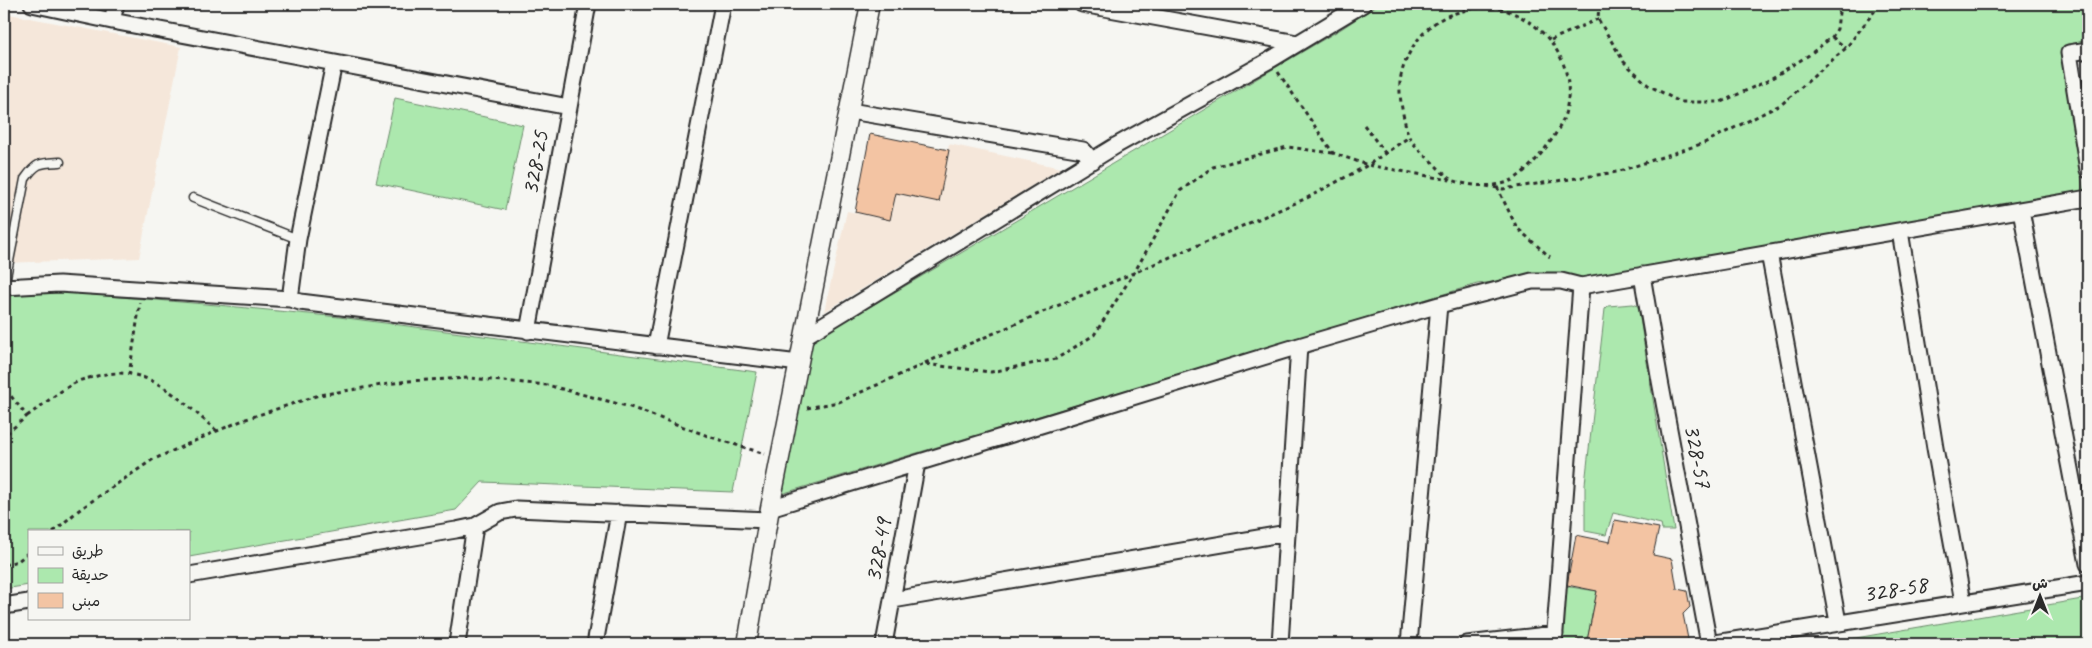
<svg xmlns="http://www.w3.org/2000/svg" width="2092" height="648" font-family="Caveat,'Playpen Sans Arabic',sans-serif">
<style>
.built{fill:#f5e7da}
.green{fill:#ace8ae;stroke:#6c8a6c}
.building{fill:#f3c4a3;stroke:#2b2b2b}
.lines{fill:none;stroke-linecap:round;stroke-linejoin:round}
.service-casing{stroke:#2b2b2b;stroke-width:11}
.minor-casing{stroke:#2b2b2b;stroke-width:19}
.tertiary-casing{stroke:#2b2b2b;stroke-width:21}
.path{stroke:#2b2b2b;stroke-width:3;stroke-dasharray:4 4;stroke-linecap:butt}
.service{stroke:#f6f6f2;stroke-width:8}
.minor{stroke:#f6f6f2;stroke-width:15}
.tertiary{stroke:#f6f6f2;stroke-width:18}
.labels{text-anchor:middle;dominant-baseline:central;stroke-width:4;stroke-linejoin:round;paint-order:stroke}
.street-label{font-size:25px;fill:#2b2b2b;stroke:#f6f6f2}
</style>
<rect width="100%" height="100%" fill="#f6f6f2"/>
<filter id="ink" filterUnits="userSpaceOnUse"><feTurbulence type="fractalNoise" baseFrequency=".02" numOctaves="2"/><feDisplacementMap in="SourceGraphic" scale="10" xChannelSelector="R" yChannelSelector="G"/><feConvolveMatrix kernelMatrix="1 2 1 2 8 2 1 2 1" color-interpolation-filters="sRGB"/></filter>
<g filter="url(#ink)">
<!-- built -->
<path class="built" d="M4,13L181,47L139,258L4,263Z
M949,144L1061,168L824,312L847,211L890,220L896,193L939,201Z"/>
<!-- green -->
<path class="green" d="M1379,4H2088V53L2064,58L2084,195L1576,287L1557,274L1477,284L781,494L810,342L1341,29Z
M395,98L523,125L505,210L376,183Z
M59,292L217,305L339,317L757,372L733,492L482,482L456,510L189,557V532H29V585L4,589V296Z
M1633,304L1638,306L1674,530H1662L1661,524L1613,513L1606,535L1585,531V484L1605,309L1608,306Z
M1557,585L1597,591L1587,641L1577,639L1576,644H1559Z
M2088,598V644H1820H1821Z"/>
<!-- building -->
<path class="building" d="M870,134L949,150L939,202L896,193L890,220L855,212Z
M1615,520L1659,528L1653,555L1672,559L1677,589L1687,591L1690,607L1683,614L1689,644H1576L1577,639L1587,641L1597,591L1567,585L1576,535L1610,542Z"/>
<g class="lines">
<defs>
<path id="service" d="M193,198L298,239
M4,287L25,179C37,162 40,163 60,162"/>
<path id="minor" d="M32,4L112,21L569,107
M1082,4L1297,43
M112,21L116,4
M2088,50L2069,53L2088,170
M850,111L1083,150L1093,161
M2021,210L2088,564
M1900,231L1935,448L1963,602
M1769,253L1838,622
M1642,275L1660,381L1709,644
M4,287L59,284L290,299L300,302L799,363
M290,299L298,239L334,63
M528,331L588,4
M805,336L1117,145L1270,60L1363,4
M656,346L723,4
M770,508L1299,346L1439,305L1532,281H1561L1581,286L2088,198
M189,575L456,530L475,526L500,512L516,509L768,520
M893,600L1287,533
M4,606L29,602
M457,644L475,526
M595,644L619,513
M884,644L917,463
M1280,644L1299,346
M1409,644L1439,305
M1467,644L1555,634
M1554,644L1581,286
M1709,644L2088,583"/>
<path id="tertiary" d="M747,644L770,508L870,4"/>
</defs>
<!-- service casing -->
<use href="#service" class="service-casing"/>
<!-- minor casing -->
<use href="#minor" class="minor-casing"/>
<!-- tertiary casing -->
<use href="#tertiary" class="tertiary-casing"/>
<!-- path -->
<path class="path" d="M1599,4L1598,19L1624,62L1648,85L1680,102H1721L1767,81L1809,55L1832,37L1837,29L1840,4
M1475,8C1485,8 1497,7 1505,10C1550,25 1580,70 1564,117C1557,137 1527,175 1508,182C1492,188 1468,186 1452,180C1447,178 1442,171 1438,168C1428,157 1410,145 1407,131C1403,115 1399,98 1400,82C1403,55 1424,24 1450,15C1458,12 1467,10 1475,8Z
M1832,37L1846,48
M1551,40L1598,19
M1278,72L1333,153L1368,165L1450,180
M1364,125L1385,153
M1486,186L1503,189L1617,172L1704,143L1782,104L1846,48L1880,4
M1497,187L1517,228L1550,257
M925,363L1307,198L1368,165L1409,137
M129,375L140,303
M4,393L10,395L27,416L4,436
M807,408L839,402L924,364L991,372L1056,359L1094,335L1134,273L1180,191L1213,167L1287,147L1333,153
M27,416C43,405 58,392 75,383C81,379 90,378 97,376C149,362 181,401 217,431
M53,532L79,510L152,460L217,431L246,419L319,395L407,381L469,378L547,385L630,407L708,436L765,454
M4,565L18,561L29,552"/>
<!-- service -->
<use href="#service" class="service"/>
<!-- minor -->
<use href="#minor" class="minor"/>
<!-- tertiary -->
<use href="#tertiary" class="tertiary"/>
</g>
</g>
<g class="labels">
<!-- street labels -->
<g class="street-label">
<text transform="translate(535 163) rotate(-80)">328-25</text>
<text transform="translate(1698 456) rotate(79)">328-57</text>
<text transform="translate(878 550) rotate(-80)">328-49</text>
<text transform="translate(1895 589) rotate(-9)">328-58</text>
</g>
</g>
<!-- margin -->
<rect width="2092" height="648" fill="none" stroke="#f6f6f2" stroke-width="20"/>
<rect x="10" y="10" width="2072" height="628" fill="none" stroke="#2b2b2b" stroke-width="2" filter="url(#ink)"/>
<!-- legend -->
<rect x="28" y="530" width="162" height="90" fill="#f6f6f2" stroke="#a5a5a2"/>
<rect x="38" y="547" width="25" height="8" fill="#f6f6f2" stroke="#a5a5a2"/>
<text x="72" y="556" font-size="15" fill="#2b2b2b">طريق</text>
<rect x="38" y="568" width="25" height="15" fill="#ace8ae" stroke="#a5a5a2"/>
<text x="72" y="580" font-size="15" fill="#2b2b2b">حديقة</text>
<rect x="38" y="593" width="25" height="15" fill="#f3c4a3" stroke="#a5a5a2"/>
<text x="72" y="606" font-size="15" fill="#2b2b2b">مبنى</text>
<!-- north arrow -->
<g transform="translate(2040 596)" stroke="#f6f6f2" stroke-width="4" paint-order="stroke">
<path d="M0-4L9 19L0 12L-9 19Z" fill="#2b2b2b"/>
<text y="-8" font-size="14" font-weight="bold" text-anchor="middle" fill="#2b2b2b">ش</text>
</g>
</svg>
